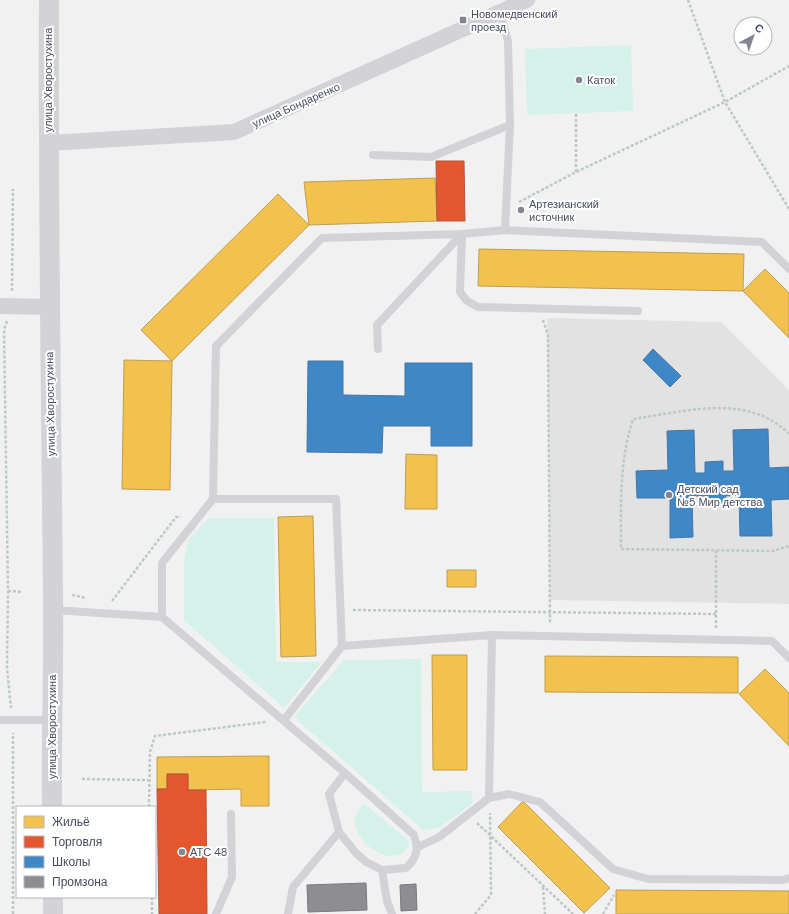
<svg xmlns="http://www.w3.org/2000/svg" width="789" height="914" font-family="'DM Sans',sans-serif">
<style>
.education{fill:#e3e2e3}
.green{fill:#d4f2e9}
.homes{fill:#f2c14e;stroke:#bf9e53}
.shops{fill:#e4572e;stroke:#b5543d}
.schools{fill:#3f88c5;stroke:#4176a6}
.industry{fill:#8d8d92;stroke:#787a83}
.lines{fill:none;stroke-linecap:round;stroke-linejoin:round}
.path{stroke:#bcc8c8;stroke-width:2.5;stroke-dasharray:3 2;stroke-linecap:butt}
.service{stroke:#d2d2d7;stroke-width:8}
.minor{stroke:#d2d2d7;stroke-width:16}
.tertiary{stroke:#d2d2d7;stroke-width:20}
.poi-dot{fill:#838692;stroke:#fff;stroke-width:1.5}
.labels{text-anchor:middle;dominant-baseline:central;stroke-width:4;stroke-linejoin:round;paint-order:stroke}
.poi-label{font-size:11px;fill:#474c5f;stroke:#fff;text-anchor:start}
.street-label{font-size:11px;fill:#474c5f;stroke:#fff}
</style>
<rect width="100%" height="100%" fill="#f2f1f1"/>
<!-- education -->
<path class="education" d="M547,318L721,322L789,390V604L550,600Z"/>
<!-- green -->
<path class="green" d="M631,45L633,111L527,115L525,49Z
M209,518H274L276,662H322L284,708L184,620V560L189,539Z
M421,659L422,792L472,791L473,803L439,828L423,830L294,717L344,660Z
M364,803L410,842L403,854C399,855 394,856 390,856C372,854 353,835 355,817C356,812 361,807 364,803Z"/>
<!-- homes -->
<path class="homes" d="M435,178L437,221L309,225L304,182Z
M278,194L309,225L172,361L141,330Z
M479,249L744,254L743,291L478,286Z
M765,269L789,293V338L743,291Z
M124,360L172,361L170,490L122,489Z
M406,454L437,455V509H405Z
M313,516L316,656L281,657L278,517Z
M447,570H476V587H447Z
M432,655H467V770H433Z
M545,656L738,657V693L545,692Z
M765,669L789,693V746L739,694Z
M269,756V806H241V789L188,790V774H167V789H157V757Z
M523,801L610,888L584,913L498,827Z
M616,890L789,891V914H616Z"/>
<!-- shops -->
<path class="shops" d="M436,161H464L465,221H437Z
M167,774H188V790H206L207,914H159L157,789H167Z"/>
<!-- schools -->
<path class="schools" d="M653,349L681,376L670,387L643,360Z
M308,361H343V395L405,396V363H472V446H431V426H383L382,453L307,452Z
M768,429L769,468L789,467V499L771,500L772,536H740L739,495L725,496L726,505L706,506V496H692L693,537L670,538V498H637L636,471L668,470L667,431L694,430L695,473H705V462L723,461V471H734L733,430Z"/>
<!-- industry -->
<path class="industry" d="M366,883L367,910L308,912L307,885Z
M416,884L417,910L401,911L400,885Z"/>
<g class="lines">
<!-- path -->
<path class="path" d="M688,0L725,102L789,209
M576,172V114
M519,202L576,172L725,102L789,66
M12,291L13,189
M543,320L548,335L550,624
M7,321L4,330L8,591L7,668L11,708
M789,434C748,392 683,412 633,419C619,463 621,504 621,549L773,551L789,546
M8,591L22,592
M72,595L86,598
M112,601L176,517H181
M353,610L716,614
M716,628V551
M82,779L148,780
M149,807L150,752L155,736L266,722
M477,823L573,914
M543,887L545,914
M152,897V914
M13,914V733
M475,914L491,895L490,813
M603,914L614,895"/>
<!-- service -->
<path class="service" d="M500,13L508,41L510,125L505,230L762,242L789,269
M373,155L431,157L510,125
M378,349L377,325L462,234L460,292L467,301L478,307L638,311
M213,499L216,346L322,238L462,234L505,230
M53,610L162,617L345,773L414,835C419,849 417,858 406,868L382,870L366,862L356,853L339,832L329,794L345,773
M162,617V563L213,499H336L342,646
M0,720H51
M284,720L342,646L492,635L772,641L789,658
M489,798L509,794L540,802L613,869L648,879L783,880L789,878
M418,847L439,837L489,798L492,635
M382,870L387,901L392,914
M216,914L232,877L231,814
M288,914L293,887L339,832"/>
<!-- minor -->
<path class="minor" d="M48,143L234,132L527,0
M0,306L49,307"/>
<!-- tertiary -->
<path class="tertiary" d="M49,0C48,199 51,397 53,596C54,666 51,737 52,807
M53,897V914"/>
</g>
<!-- markers -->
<g class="poi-dot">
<rect x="459" y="16" width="8" height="8" rx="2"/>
<circle cx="579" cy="80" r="4"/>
<circle cx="521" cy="210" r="4"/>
<circle cx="669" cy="495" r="4"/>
<circle cx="182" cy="852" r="4"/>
</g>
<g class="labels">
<!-- poi labels -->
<g class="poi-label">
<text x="471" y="14">Новомедвенский<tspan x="471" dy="13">проезд</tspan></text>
<text x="587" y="80">Каток</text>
<text x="529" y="204">Артезианский<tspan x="529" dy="13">источник</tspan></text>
<text x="677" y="489">Детский сад<tspan x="677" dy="13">№5 Мир детства</tspan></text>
<text x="190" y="852">АТС 48</text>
</g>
<!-- street labels -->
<g class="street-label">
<text transform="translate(48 80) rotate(-90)">улица Хворостухина</text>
<text transform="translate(296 105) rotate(-24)">улица Бондаренко</text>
<text transform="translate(50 404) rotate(-91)">улица Хворостухина</text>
<text transform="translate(52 727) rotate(-90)">улица Хворостухина</text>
</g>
</g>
<!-- legend -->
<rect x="16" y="806" width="140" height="92" fill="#ffffff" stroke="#b5b7bf"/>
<rect x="24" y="816" width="20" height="12" fill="#f2c14e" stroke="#b5b7bf"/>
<text x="52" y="826" font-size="12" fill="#474c5f">Жильё</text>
<rect x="24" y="836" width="20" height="12" fill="#e4572e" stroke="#b5b7bf"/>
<text x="52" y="846" font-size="12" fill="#474c5f">Торговля</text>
<rect x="24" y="856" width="20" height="12" fill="#3f88c5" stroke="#b5b7bf"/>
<text x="52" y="866" font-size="12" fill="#474c5f">Школы</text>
<rect x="24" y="876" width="20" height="12" fill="#8d8d92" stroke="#b5b7bf"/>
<text x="52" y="886" font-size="12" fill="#474c5f">Промзона</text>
<!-- north arrow -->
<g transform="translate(753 36) rotate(40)"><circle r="19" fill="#ffffff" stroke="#b5b7bf"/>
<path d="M0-3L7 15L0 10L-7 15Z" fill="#838692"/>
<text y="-6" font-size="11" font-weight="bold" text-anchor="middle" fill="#474c5f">С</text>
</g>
</svg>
